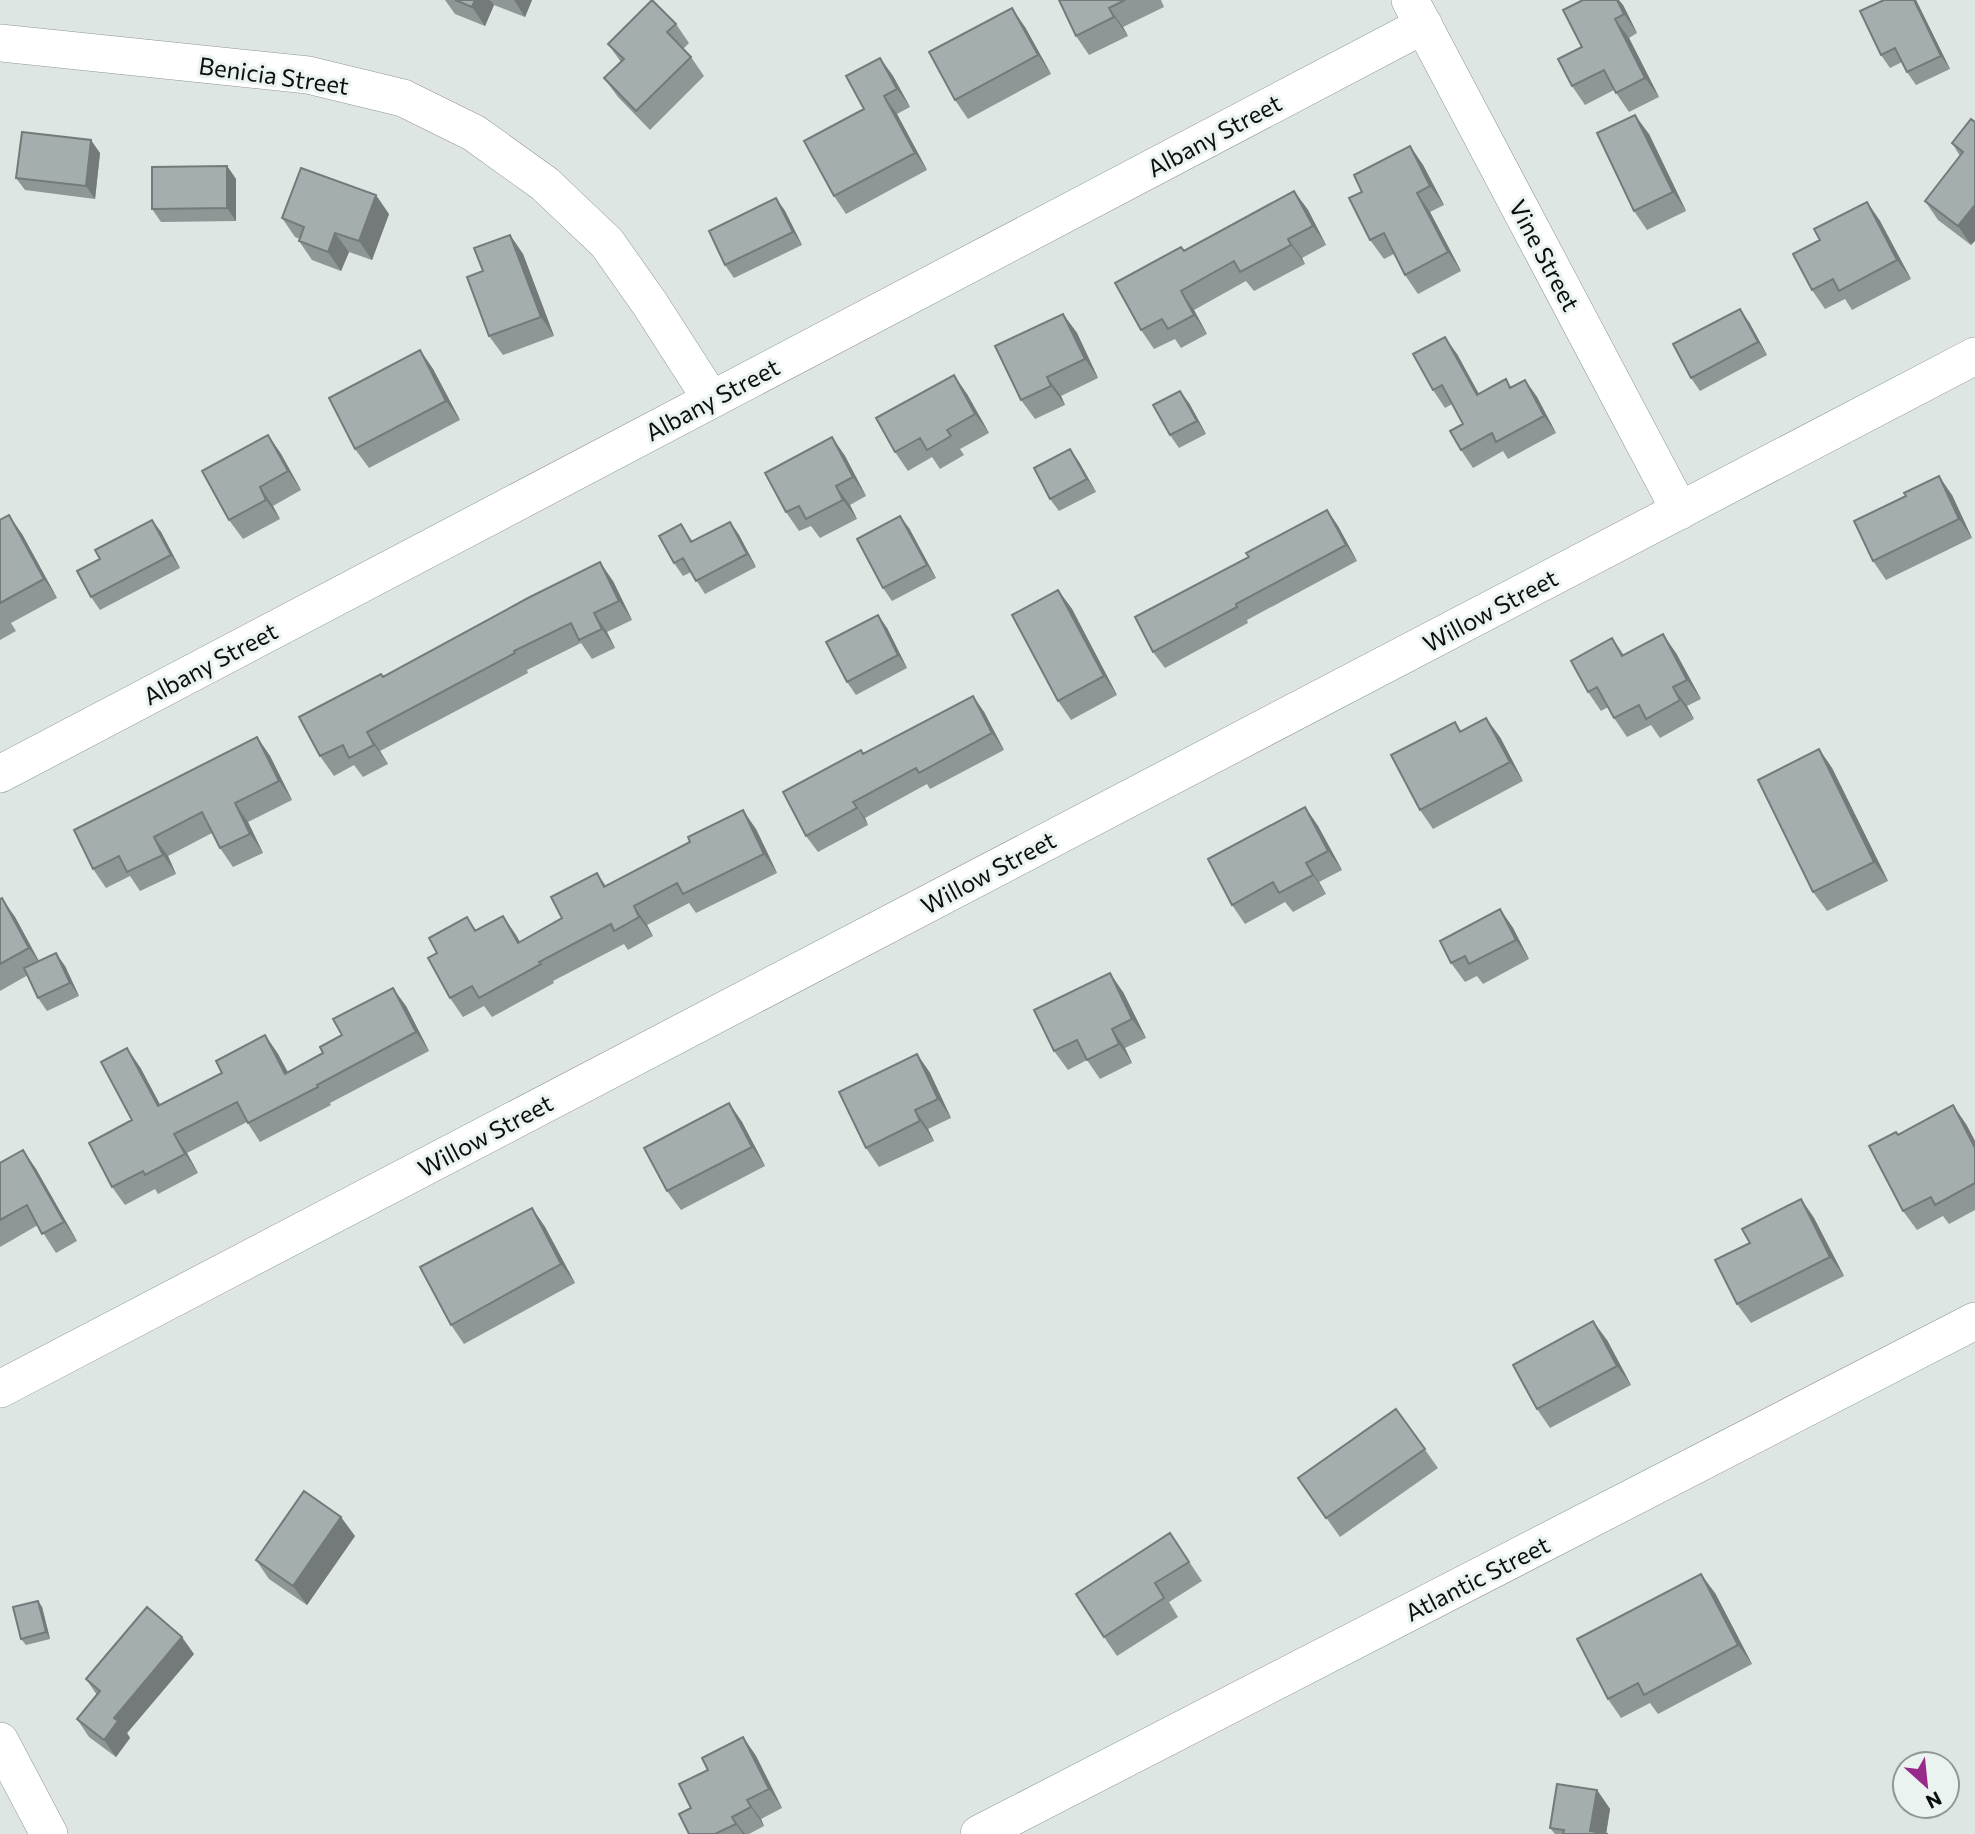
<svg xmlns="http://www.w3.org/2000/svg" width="1975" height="1834" font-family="Commissioner,sans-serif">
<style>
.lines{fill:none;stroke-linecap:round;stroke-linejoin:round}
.minor-casing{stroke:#8f9793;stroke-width:38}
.minor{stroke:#fff;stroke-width:37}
.wall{fill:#8e9696}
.shaded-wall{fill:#747a7a}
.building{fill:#a5aeaf;stroke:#747a7a;stroke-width:2}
.labels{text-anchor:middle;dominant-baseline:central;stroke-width:6;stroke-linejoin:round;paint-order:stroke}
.street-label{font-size:24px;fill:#0c0f0e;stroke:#eaf3ef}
</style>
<rect width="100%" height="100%" fill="#dde6e2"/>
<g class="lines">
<defs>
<path id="minor" d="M1410,0L1680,511
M0,43L308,75L403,98L474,133L545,184L607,243L650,304L711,399
M0,774L1424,25
M0,1389L1975,356
M0,1741L49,1834
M979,1834L1975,1321"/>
</defs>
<!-- minor casing -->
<use href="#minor" class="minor-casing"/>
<!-- minor -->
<use href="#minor" class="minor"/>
</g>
<!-- wall -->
<path class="wall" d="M445,0H532L525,17L494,5L485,26L455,14Z
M1059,0H1161L1164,7L1123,27L1128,36L1089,55L1076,36Z
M1884,0H1916L1950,69L1916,85L1907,72L1902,62L1890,68L1881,55Z
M1623,5L1637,33L1629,38L1659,97L1629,112L1614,90L1585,105L1572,86L1582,47Z
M676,24L689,43L683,49L691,57L704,76L650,130L618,97L604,78L621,62L608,44Z
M1025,27L1051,74L968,119L955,100Z
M880,58L893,76L910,107L897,114L927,170L846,214L834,196Z
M1971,119V245L1938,220L1925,201L1960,156L1952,143Z
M1649,134L1686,211L1647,230L1634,211Z
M1410,146L1423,165L1444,205L1430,212L1461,271L1418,294L1405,275L1394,254L1384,259L1370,240L1362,192Z
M100,153L95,199L25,190L16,178Z
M227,166L236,179V221L161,222L152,209Z
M1294,191L1308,210L1326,245L1302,258L1305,264L1254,291L1246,281L1194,310L1207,334L1181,348L1175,339L1154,349L1141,330L1184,250Z
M776,198L785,211L802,245L734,278L725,265Z
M1867,202L1880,221L1911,279L1852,310L1845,299L1825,309L1812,290L1820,240Z
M389,214L372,260L349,252L341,271L312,260L299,241L300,239L295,237L282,218Z
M510,235L523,254L554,336L503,355L489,336L483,271Z
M1063,314L1077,333L1098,378L1061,396L1065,405L1035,419L1021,400Z
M1749,322L1767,355L1700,391L1691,378Z
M420,350L433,369L460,420L369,468L355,449Z
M1457,354L1479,394L1511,387L1525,380L1537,397L1556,433L1508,459L1503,451L1473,468L1461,450L1463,424L1452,404L1445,408L1433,390Z
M967,394L989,433L960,449L964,455L940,469L932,457L908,471L895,452Z
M1189,403L1206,434L1179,448L1170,435Z
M268,435L281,454L301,490L273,506L280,519L243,539L229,520Z
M832,437L845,456L866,496L850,505L857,519L820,538L811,526L799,531L786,512Z
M1070,449L1079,462L1096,492L1059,511L1050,499Z
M1952,495L1972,538L1886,580L1873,561L1906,496Z
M1327,510L1338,526L1357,561L1247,620L1248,623L1165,668L1153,652L1249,557Z
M0,520L22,534L57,598L11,623L16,631L0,640Z
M152,520L161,532L180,568L100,610L91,597L100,559Z
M730,522L739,535L756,567L705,594L691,572L683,576L674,563L681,524L693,542Z
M909,528L936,578L892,601L883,588Z
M613,581L632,620L607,632L615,648L592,659L581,643L527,670L528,673L380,751L388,764L363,777L354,765L334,776L320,756L383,677Z
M1058,590L1072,609L1117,695L1071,720L1058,701Z
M878,615L887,628L907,668L856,695L847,682Z
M1612,638L1624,655L1676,653L1701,699L1687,706L1694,719L1660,738L1651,725L1627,737L1614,718L1608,707L1601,711L1588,692Z
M973,696L984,712L1004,750L930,789L927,784L865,818L868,825L818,852L806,836L863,754Z
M1455,722L1461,731L1500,737L1523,781L1433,829L1420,810Z
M257,737L270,756L292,800L248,822L263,853L233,867L220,848L212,833L168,856L176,874L140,891L130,876L106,888L93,869Z
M1819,749L1832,768L1888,881L1827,911L1813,892Z
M1305,807L1318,826L1342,870L1319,882L1326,894L1293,912L1285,902L1245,924L1232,905Z
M756,829L777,873L696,913L689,903L647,925L653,936L628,950L624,944L553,981L554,983L492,1017L484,1006L463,1017L450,998L437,953L467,917L476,930L503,916L520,942L562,918L597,873L606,886Z
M0,899L15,917L39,961L65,966L79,996L47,1011L38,998L28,975L0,991Z
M1500,909L1513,928L1529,959L1483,984L1477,976L1465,982L1451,963Z
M1123,992L1146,1038L1125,1048L1132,1063L1100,1079L1087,1060L1068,1070L1054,1051Z
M406,1006L429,1051L330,1103L331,1105L260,1142L247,1122L187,1153L198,1173L158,1194L155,1189L125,1205L112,1187L132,1120L140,1067L160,1105L222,1073L265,1035L278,1054L288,1072Z
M917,1054L930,1073L951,1118L928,1129L934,1141L879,1167L866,1148Z
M729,1103L742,1122L765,1166L681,1210L667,1191Z
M1966,1124L1975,1141V1210L1949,1224L1943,1216L1917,1230L1903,1211L1898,1134Z
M23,1150L36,1169L77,1241L56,1253L38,1225L0,1247V1163Z
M1801,1199L1814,1218L1844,1276L1751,1323L1737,1304L1750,1243Z
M532,1208L545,1227L575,1283L464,1344L451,1325Z
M1607,1340L1631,1385L1550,1428L1537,1409Z
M1396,1409L1438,1468L1340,1537L1298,1478Z
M1170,1533L1202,1581L1169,1602L1178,1617L1117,1656L1104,1637Z
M355,1536L307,1605L269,1579L256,1560Z
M1715,1593L1752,1664L1658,1714L1650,1703L1621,1718L1608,1699Z
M38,1601L42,1607L50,1639L26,1645L21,1639Z
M194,1654L127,1733L130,1738L116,1757L89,1737L77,1719L97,1695L86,1679Z
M743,1737L756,1756L782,1808L761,1819L764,1826L749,1834H689L708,1770Z
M1597,1790L1610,1809L1606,1834H1608H1555L1550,1828Z"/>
<!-- shaded-wall -->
<path class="shaded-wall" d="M475,0H490L494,5L485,26L472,7Z
M514,0H532L525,17Z
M1617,0H1619L1623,5L1637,33L1624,14Z
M1914,0H1916L1950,69L1941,56Z
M1012,8L1025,27L1051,74L1038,55Z
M1109,8L1123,27L1128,36L1114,17Z
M1615,19L1629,38L1659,97L1645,78Z
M880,58L893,76L910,107L897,89Z
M884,96L897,114L927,170L915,153Z
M1635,115L1649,134L1686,211L1673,192Z
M91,140L100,153L95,199L86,186Z
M1410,146L1423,165L1444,205L1430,186Z
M227,166L236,179V221L227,208Z
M1294,191L1308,210L1326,245L1313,226Z
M1417,193L1430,212L1461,271L1448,252Z
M376,195L389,214L372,260L359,241Z
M776,198L785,211L802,245L793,232Z
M1867,202L1880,221L1911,279L1897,260Z
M1975,205V241L1971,245L1958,226Z
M335,233L349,252L341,271L328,252Z
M510,235L523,254L554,336L541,317Z
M1288,239L1302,258L1305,264L1291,245Z
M1181,291L1194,310L1207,334L1194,315Z
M1740,309L1749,322L1767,355L1758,342Z
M1063,314L1077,333L1098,378L1085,359Z
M1445,337L1457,354L1489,413L1477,395Z
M420,350L433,369L460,420L446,401Z
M954,375L967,394L989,433L975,414Z
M1047,377L1061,396L1065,405L1051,386Z
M1525,380L1537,397L1556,433L1544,416Z
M1180,391L1189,403L1206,434L1197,421Z
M268,435L281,454L301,490L288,471Z
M832,437L845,456L866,496L853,477Z
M1070,449L1079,462L1096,492L1087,479Z
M1939,476L1952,495L1972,538L1959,519Z
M836,486L850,505L857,519L843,500Z
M260,487L273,506L280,519L266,500Z
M1327,510L1338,526L1357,561L1346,545Z
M9,515L22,534L57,598L44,579Z
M900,516L909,528L936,578L927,565Z
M152,520L161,532L180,568L171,555Z
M730,522L739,535L756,567L747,554Z
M600,562L613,581L632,620L619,601Z
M1058,590L1072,609L1117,695L1104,676Z
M594,613L607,632L615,648L602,629Z
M878,615L887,628L907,668L898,655Z
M1663,634L1676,653L1701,699L1687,680Z
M1673,687L1687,706L1694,719L1680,700Z
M973,696L984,712L1004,750L992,733Z
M1486,718L1500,737L1523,781L1510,762Z
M367,732L380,751L388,764L374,745Z
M257,737L270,756L292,800L279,781Z
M1819,749L1832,768L1888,881L1874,862Z
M853,802L865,818L868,825L857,808Z
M235,803L248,822L263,853L250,834Z
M1305,807L1318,826L1342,870L1328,851Z
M743,810L756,829L777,873L764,854Z
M154,837L168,856L176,874L163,855Z
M1306,863L1319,882L1326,894L1313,875Z
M2,898L15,917L42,967L29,948Z
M634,906L647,925L653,936L639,917Z
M1500,909L1513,928L1529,959L1516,940Z
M503,916L516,935L531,962L518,943Z
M56,953L65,966L79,996L70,983Z
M1110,973L1123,992L1146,1038L1132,1019Z
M393,988L406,1006L429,1051L416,1032Z
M1112,1029L1125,1048L1132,1063L1119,1044Z
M265,1035L278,1054L298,1092L285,1074Z
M127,1048L140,1067L171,1125L158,1106Z
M917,1054L930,1073L951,1118L938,1099Z
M729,1103L742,1122L765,1166L752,1147Z
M1953,1105L1966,1124L1975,1141V1148Z
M915,1110L928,1129L934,1141L920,1121Z
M174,1134L187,1153L198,1173L185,1154Z
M23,1150L36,1169L77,1241L64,1222Z
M1801,1199L1814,1218L1844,1276L1830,1257Z
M532,1208L545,1227L575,1283L561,1264Z
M1593,1321L1607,1340L1631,1385L1617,1366Z
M341,1517L355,1536L307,1605L293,1586Z
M1701,1574L1715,1593L1752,1664L1738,1645Z
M38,1601L42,1607L50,1639L46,1632Z
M182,1637L194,1654L127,1733L130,1738L116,1757L104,1740L114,1718Z
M743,1737L756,1756L782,1808L769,1789Z
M1597,1790L1610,1809L1606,1834L1590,1831Z
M747,1800L761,1819L764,1826L751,1807Z
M732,1817L745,1834H743L736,1824Z"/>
<!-- building -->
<path class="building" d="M455,0H475L472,7Z
M652,0L676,24L667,32L691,57L636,111L604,78L624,59L608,44Z
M1059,0H1125L1109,8L1114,17L1076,36Z
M1583,0H1617L1624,14L1615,19L1645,78L1616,93L1604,70L1572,86L1558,59L1582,47L1563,10Z
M1884,0H1914L1941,56L1907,72L1895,48L1881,55L1860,11Z
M1012,8L1038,55L955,100L929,52Z
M880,58L897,89L884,96L915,153L834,196L804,141L864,109L846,76Z
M1635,115L1673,192L1634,211L1597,133Z
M1971,119L1975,122V205L1958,226L1925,201L1963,152L1952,143Z
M22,132L91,140L86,186L16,178Z
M1410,146L1430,186L1417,193L1448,252L1405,275L1384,233L1370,240L1349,198L1362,192L1354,175Z
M227,166V208L152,209V167Z
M301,168L376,195L359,241L335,233L328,252L299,241L304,227L282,218Z
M1294,191L1313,226L1288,239L1291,245L1240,272L1234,261L1181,291L1194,315L1168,329L1162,319L1141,330L1115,283L1181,247L1184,251Z
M776,198L793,232L725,265L709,231Z
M1867,202L1897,260L1839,291L1833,279L1812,290L1793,254L1820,240L1814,229Z
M510,235L541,317L489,336L467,277L483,271L474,248Z
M1740,309L1758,342L1691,378L1673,344Z
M1063,314L1085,359L1047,377L1051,386L1021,400L995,346Z
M1445,337L1477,395L1506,379L1510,388L1525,380L1544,416L1496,442L1492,433L1461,450L1450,431L1463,424L1442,385L1433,390L1413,354Z
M420,350L446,401L355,449L329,398Z
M954,375L975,414L947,430L951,436L927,450L920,438L895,452L876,418Z
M1180,391L1197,421L1170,435L1153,405Z
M268,435L288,471L260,487L266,500L229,520L202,471Z
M832,437L853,477L836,486L843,500L806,519L799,506L786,512L765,473Z
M1070,449L1087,479L1050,499L1034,468Z
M1939,476L1959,519L1873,561L1854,521L1906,496L1904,493Z
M1327,510L1346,545L1236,604L1237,607L1153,652L1135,617L1249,557L1246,553Z
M9,515L44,579L0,603V520Z
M900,516L927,565L883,588L857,539Z
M152,520L171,555L91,597L77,571L100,559L95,550Z
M730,522L747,554L696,581L683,558L674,563L659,536L681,524L691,542Z
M600,562L619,601L594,613L602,629L579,640L571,623L514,651L515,653L367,732L374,745L349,758L343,745L320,756L299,717L381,674L383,677L528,598Z
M1058,590L1104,676L1058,701L1012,615Z
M878,615L898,655L847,682L826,642Z
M1663,634L1687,680L1673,687L1680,700L1646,719L1639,705L1614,718L1597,687L1588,692L1571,661L1612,638L1622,656Z
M973,696L992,733L919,773L916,768L853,802L857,808L806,836L783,792L861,750L863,754Z
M1486,718L1510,762L1420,810L1391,755L1455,722L1460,732Z
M257,737L279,781L235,803L250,834L220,848L202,812L154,837L163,855L127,872L119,856L93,869L74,830Z
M1819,749L1874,862L1813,892L1758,780Z
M1305,807L1328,851L1306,863L1313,875L1279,893L1273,882L1232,905L1208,859Z
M743,810L764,854L683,894L677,883L634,906L639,917L614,931L611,924L539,962L541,964L479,998L472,986L450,998L428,958L437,953L429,938L467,917L475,931L503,916L518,943L562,918L551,897L597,873L604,887L690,842L688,837Z
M2,898L29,948L0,964V899Z
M1500,909L1516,940L1469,964L1465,956L1451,963L1440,941Z
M56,953L70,983L38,998L24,968Z
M1110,973L1132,1019L1112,1029L1119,1044L1087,1060L1077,1040L1054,1051L1034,1010Z
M393,988L416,1032L317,1085L318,1087L248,1123L237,1102L174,1134L185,1154L145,1175L143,1171L112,1187L89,1143L132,1120L101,1062L127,1048L158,1106L222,1073L216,1061L265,1035L285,1074L323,1053L320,1047L342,1035L333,1019Z
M917,1054L938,1099L915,1110L920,1121L866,1148L839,1092Z
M729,1103L752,1147L667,1191L644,1148Z
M1953,1105L1975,1148V1183L1935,1205L1931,1197L1903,1211L1869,1146L1896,1132L1898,1135Z
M23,1150L64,1222L42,1234L27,1205L0,1220V1163Z
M1801,1199L1830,1257L1737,1304L1715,1260L1750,1243L1742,1229Z
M532,1208L561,1264L451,1325L420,1267Z
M1593,1321L1617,1366L1537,1409L1513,1365Z
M1396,1409L1425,1449L1326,1518L1298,1478Z
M304,1491L341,1517L293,1586L256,1560Z
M1170,1533L1189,1562L1155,1583L1164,1598L1104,1637L1076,1594Z
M1701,1574L1738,1645L1644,1695L1638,1683L1608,1699L1577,1639Z
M38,1601L46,1632L21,1639L13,1607Z
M147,1607L182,1637L114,1718L118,1721L104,1740L77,1719L100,1691L86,1679Z
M743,1737L769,1789L747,1800L751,1807L732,1817L736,1824L715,1834H689L679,1814L691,1808L679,1784L708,1770L702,1758Z
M1557,1784L1597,1790L1590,1831L1608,1834H1563L1564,1830L1550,1828Z"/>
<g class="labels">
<!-- street labels -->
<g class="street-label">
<text transform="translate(274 75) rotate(8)">Benicia Street</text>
<text transform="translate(1214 135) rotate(-28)">Albany Street</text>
<text transform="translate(1545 255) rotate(62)">Vine Street</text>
<text transform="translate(712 399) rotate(-28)">Albany Street</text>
<text transform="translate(1490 610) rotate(-28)">Willow Street</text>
<text transform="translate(210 663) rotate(-28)">Albany Street</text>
<text transform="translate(988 872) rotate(-28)">Willow Street</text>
<text transform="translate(485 1135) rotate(-28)">Willow Street</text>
<text transform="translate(1477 1578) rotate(-27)">Atlantic Street</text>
</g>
</g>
<!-- north arrow -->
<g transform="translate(1926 1785) rotate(153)"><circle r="33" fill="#eaf3ef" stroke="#919895" stroke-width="2"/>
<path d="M0-5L12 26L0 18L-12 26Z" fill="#972a8b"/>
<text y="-10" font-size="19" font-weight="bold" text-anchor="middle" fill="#0c0f0e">N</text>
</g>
</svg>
